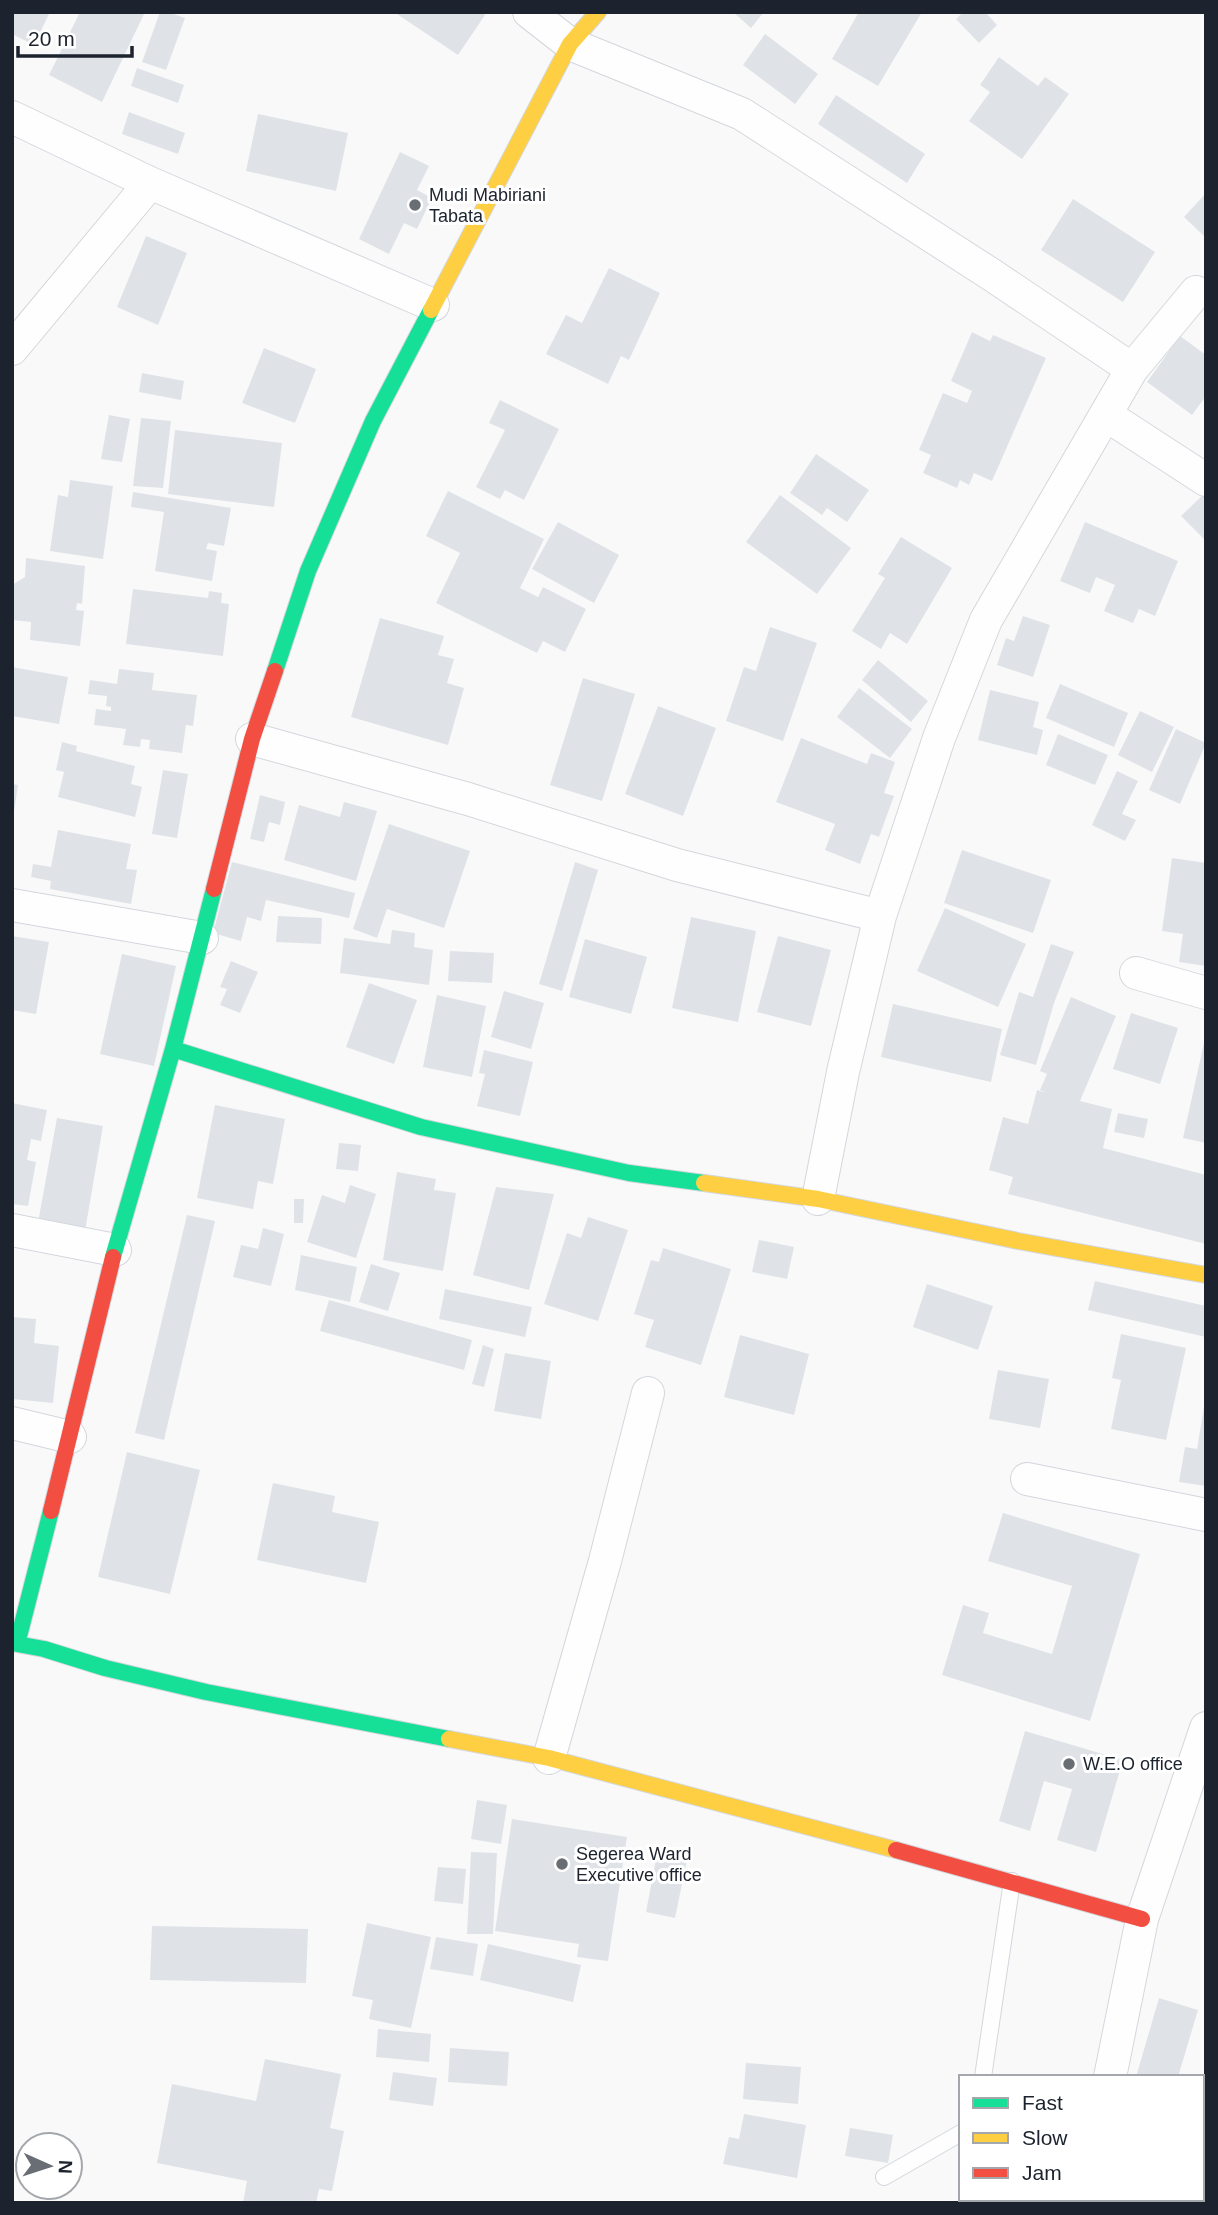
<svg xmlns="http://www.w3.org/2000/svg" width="1218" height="2215" font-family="Arial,sans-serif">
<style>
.building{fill:#dfe3e8}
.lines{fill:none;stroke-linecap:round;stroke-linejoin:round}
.lane-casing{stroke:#d3d7dd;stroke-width:18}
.street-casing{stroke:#d3d7dd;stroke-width:34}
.fast-casing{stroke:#d3d7dd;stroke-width:18}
.slow-casing{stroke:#d3d7dd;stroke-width:18}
.jam-casing{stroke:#d3d7dd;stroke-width:18}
.lane{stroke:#fefefe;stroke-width:16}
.street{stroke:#fefefe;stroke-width:32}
.fast{stroke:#16e098;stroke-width:16}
.slow{stroke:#ffcf43;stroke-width:16}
.jam{stroke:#f24e42;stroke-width:16}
.poi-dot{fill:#696e75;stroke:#fff;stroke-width:2.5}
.labels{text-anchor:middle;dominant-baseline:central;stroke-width:6;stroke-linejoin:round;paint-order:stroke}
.poi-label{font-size:18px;fill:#1c232e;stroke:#fff;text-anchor:start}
</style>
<rect width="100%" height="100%" fill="#f9f9f9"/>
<!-- building -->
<path class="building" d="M12,12H50L34,45L12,34Z
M80,12H145L102,102L49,75Z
M160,12H168L185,18L166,70L142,62Z
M394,12H482L485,15L458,55Z
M733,12H764L751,28Z
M859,12H922L878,86L832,59Z
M963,12H985L997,25L979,43L956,19Z
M765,34L818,74L795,104L743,65Z
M999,57L1038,86L1045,77L1069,94L1022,159L969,121L990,92L980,85Z
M137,68L184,85L178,103L131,86Z
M836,95L925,154L907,183L818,124Z
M129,112L185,133L178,154L122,134Z
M258,114L348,133L336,191L246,171Z
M400,152L429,166L417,190L432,198L417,229L404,223L389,254L359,239Z
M1206,193V238L1184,217Z
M1073,199L1155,252L1123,302L1041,250Z
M146,236L187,253L158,325L117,307Z
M609,268L660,293L629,360L621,356L608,384L546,354L566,315L582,323Z
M972,332L990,341L993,335L1046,358L992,481L974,473L969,485L960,480L957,488L923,473L931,455L919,450L943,393L967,403L972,391L951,381Z
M1180,336L1206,355V396L1192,415L1147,382Z
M264,348L316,369L295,423L242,403Z
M142,373L184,381L181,400L139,392Z
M500,400L559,429L524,500L505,490L500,499L476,487L505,430L489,423Z
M109,415L130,419L122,462L101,459Z
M141,418L171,421L163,488L133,486Z
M175,430L282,443L274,507L168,494Z
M816,454L869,490L847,522L827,508L822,515L790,493Z
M70,480L113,486L103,559L50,551L58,495L68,497Z
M448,491L544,539L520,588L538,597L543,587L586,609L565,652L543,641L537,653L436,603L460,553L426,536Z
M133,492L231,508L224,546L208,543L206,549L217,551L212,581L155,571L164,512L131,507Z
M1206,492V541L1181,516Z
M780,495L851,548L817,594L746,542Z
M558,522L619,555L594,603L532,569Z
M1085,522L1178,561L1155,616L1139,609L1133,623L1104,611L1115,585L1096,577L1090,593L1060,581Z
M901,537L952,568L907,644L890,633L881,649L852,631L885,578L878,574Z
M26,558L85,566L82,604L77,603L76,610L84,611L80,646L30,640L31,622L12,620V585L25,577Z
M133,589L208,598L209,591L222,593L221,603L229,604L223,656L126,644Z
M1023,616L1050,625L1033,677L997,665L1006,638L1014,641Z
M380,618L444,636L438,655L454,659L447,683L464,688L448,745L351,717Z
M770,627L817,643L783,741L726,721L744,667L756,671Z
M878,660L928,701L911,722L862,680Z
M12,667L68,677L59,724L12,716Z
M119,669L154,673L152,690L197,695L193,726L186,725L182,753L149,749L150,740L141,739L140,747L123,745L126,729L94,725L96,709L111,711V707L106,706L107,696L88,694L90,680L117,684Z
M583,678L635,694L602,801L550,785Z
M1060,684L1128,713L1114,747L1046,718Z
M859,688L912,729L890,758L837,717Z
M990,690L1039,702L1033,727L1043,730L1037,755L978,740Z
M658,706L716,728L683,816L625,794Z
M1140,711L1174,727L1152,772L1118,755Z
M1176,729L1206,743L1180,804L1149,790Z
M1058,734L1108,755L1095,785L1046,765Z
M801,738L867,764L871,753L895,762L884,793L894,796L879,837L871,834L860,864L825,850L835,824L776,802Z
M62,742L77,746L76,751L135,766L131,784L142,787L135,817L58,797L64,772L56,770Z
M163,770L188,774L177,838L152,834Z
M1117,771L1138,781L1122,814L1136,820L1125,841L1092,825Z
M12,784L18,785L14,812H12Z
M260,795L285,802L280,825L269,822L264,842L250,839Z
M344,802L377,811L356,881L284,860L299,805L340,817Z
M389,824L470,851L444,928L387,909L377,938L353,929Z
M58,830L131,844L126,869L137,870L131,904L50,889L51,881L31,877L33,864L51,867Z
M962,850L1051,880L1033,933L944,903Z
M1172,858L1206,863V966L1179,962L1183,934L1162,931Z
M232,862L355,893L349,918L266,900L261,921L247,917L241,941L213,933Z
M575,862L598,870L562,991L539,984Z
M945,908L1026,944L998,1007L917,971Z
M278,916L322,918L321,944L276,942Z
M691,917L756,931L738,1022L672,1008Z
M392,930L415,933L414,947L433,950L429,985L340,973L344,938L390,944Z
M12,936L49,942L36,1014L12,1010Z
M778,936L831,950L811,1026L757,1012Z
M585,939L647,957L631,1014L569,997Z
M1051,944L1074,952L1054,1003L1036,1065L1000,1055L1019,992L1033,997Z
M450,951L494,953L492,983L448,981Z
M122,954L176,966L154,1066L100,1054Z
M231,961L258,972L240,1013L220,1005L227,989L220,987Z
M369,983L417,1000L394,1064L346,1047Z
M504,991L544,1003L531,1049L491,1037Z
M437,995L486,1006L472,1077L423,1067Z
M1071,997L1116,1016L1080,1101L1112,1109L1103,1148L1206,1175V1244L1008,1194L1013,1177L989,1170L1003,1117L1028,1124L1037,1090L1047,1093L1040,1090L1047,1074L1040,1071Z
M893,1004L1002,1029L991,1082L881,1057Z
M1131,1013L1178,1028L1160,1084L1113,1069Z
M1205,1038H1206V1143L1183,1138Z
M484,1050L533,1062L520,1116L477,1106L485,1074L479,1073Z
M12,1103L47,1110L41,1141L31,1139L27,1160L36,1162L28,1206L12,1204Z
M215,1105L285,1119L273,1184L258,1181L253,1209L197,1198Z
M1118,1113L1148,1119L1144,1138L1114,1132Z
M57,1118L103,1126L84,1237L37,1228Z
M339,1143L361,1145L358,1171L336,1169Z
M397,1172L436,1179L434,1190L456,1193L443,1271L383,1260Z
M350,1185L376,1194L356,1258L307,1242L322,1195L345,1203Z
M496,1187L554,1194L529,1290L473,1275Z
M294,1199H304L303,1223H294Z
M187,1215L215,1221L164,1440L135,1433Z
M588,1217L628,1230L598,1321L544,1304L567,1233L581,1238Z
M263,1228L284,1234L271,1286L233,1277L241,1245L258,1249Z
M759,1240L794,1247L787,1279L752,1272Z
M663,1248L731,1269L701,1365L645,1347L654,1320L634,1314L651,1260L659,1262Z
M301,1255L357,1267L350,1302L295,1290Z
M371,1264L400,1273L388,1311L359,1302Z
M1095,1281L1206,1306V1337L1088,1310Z
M927,1284L993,1306L978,1350L913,1327Z
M445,1289L532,1307L525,1337L439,1319Z
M329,1300L472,1340L464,1370L320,1331Z
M12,1317L36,1319L34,1343L59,1346L53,1403L12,1399Z
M1121,1334L1186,1348L1166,1440L1111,1429L1121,1380L1112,1378Z
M740,1335L809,1354L794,1415L724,1397Z
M483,1345L494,1349L484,1387L472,1384Z
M505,1353L551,1361L541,1419L494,1411Z
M998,1370L1049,1379L1040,1428L989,1419Z
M1204,1407H1206V1486L1179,1482L1185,1447L1197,1449Z
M127,1452L200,1470L170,1594L98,1577Z
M273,1483L335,1496L332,1512L379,1522L366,1583L257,1560Z
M1003,1513L1140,1554L1090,1721L942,1675L963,1605L989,1613L983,1633L1052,1654L1072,1586L988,1561Z
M1025,1731L1123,1760L1096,1852L1057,1840L1072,1789L1044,1781L1030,1831L999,1821Z
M477,1800L507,1805L501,1844L471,1839Z
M512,1819L627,1837L608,1961L577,1957L579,1944L495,1931Z
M471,1852L497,1853L493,1934H467Z
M657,1854L687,1860L675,1918L646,1912Z
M438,1867L466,1869L463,1904L434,1901Z
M367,1923L431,1937L411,2028L369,2019L373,2000L352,1996Z
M152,1926L308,1929L306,1983L150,1980Z
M436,1937L478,1944L473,1976L430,1969Z
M488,1944L581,1965L573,2002L480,1980Z
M1159,1998L1198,2010L1178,2077H1136Z
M378,2029L431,2034L429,2062L376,2057Z
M450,2048L509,2052L507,2086L448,2082Z
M265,2059L341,2074L330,2128L344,2131L332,2191L319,2189L316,2203H243L247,2181L157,2163L172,2084L256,2101Z
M746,2063L801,2067L798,2104L743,2099Z
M393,2072L437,2078L433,2106L389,2100Z
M1202,2096L1206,2097V2142L1203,2152Z
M744,2114L806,2125L797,2178L723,2164L729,2137L739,2139Z
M850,2128L893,2135L888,2163L845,2156Z
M976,2199H1043L1042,2203H976Z
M1106,2199H1140L1139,2203H1105Z
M1148,2199H1190L1189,2203H1147Z"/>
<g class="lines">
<defs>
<path id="lane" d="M983,2077L1012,1881
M884,2177L961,2133"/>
<path id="street" d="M529,12L570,44L742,114L992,275L1132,369
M12,117L150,183L433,305
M12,349L150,183
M1106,415L1206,480
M252,739L468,799L677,865L880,916
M12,905L202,938
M1136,973L1206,993
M818,1199L843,1072L880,916L939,738L986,620L1132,369L1196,292
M12,1230L115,1250
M12,1423L70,1437
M1027,1479L1206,1515
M549,1758L605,1561L648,1393
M1110,2077L1142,1919L1206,1728
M1085,2203V2199"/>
<path id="fast" d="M275,671L308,571L373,421L431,310
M173,1049L421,1127L629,1173L704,1183
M113,1257L173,1049L214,889
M51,1511L17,1644L44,1649L105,1668L206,1692L449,1739"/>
<path id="slow" d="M431,310L570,44L598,12
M704,1183L818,1199L1018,1241L1206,1275
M449,1739L549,1758L896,1850"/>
<path id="jam" d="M214,889L252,739L275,671
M51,1511L113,1257
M896,1850L1142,1919"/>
</defs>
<!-- lane casing -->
<use href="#lane" class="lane-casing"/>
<!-- street casing -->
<use href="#street" class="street-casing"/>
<!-- fast casing -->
<use href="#fast" class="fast-casing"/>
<!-- slow casing -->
<use href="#slow" class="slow-casing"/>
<!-- jam casing -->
<use href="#jam" class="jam-casing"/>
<!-- lane -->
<use href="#lane" class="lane"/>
<!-- street -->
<use href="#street" class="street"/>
<!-- fast -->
<use href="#fast" class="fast"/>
<!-- slow -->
<use href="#slow" class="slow"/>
<!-- jam -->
<use href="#jam" class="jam"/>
</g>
<!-- markers -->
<g class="poi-dot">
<circle cx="415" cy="205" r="7"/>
<circle cx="1069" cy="1764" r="7"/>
<circle cx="562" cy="1864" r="7"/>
</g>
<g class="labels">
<!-- poi labels -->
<g class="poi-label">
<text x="429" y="195">Mudi Mabiriani<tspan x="429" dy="21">Tabata</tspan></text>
<text x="1083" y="1764">W.E.O office</text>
<text x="576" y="1854">Segerea Ward<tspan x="576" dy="21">Executive office</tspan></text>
</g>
</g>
<!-- border -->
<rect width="1218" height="2215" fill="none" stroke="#1c232e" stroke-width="28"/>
<!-- legend -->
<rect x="959" y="2075" width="245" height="126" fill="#ffffff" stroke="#a4a7ab" stroke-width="2"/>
<rect x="973" y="2098" width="35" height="10" fill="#16e098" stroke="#a4a7ab" stroke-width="2"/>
<text x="1022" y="2110" font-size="21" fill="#1c232e">Fast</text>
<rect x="973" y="2133" width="35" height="10" fill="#ffcf43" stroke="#a4a7ab" stroke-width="2"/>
<text x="1022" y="2145" font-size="21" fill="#1c232e">Slow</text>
<rect x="973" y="2168" width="35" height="10" fill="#f24e42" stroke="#a4a7ab" stroke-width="2"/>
<text x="1022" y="2180" font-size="21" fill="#1c232e">Jam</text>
<!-- north arrow -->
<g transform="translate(49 2166) rotate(93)"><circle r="33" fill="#ffffff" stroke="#a4a7ab" stroke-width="2"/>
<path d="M0-5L12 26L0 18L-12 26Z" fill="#696e75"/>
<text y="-10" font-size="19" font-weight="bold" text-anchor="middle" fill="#1c232e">N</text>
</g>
<!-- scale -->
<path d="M18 46v10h114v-10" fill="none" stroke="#1c232e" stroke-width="3.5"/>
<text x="28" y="46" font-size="21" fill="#1c232e" stroke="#ffffff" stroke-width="5" paint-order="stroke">20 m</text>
</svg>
